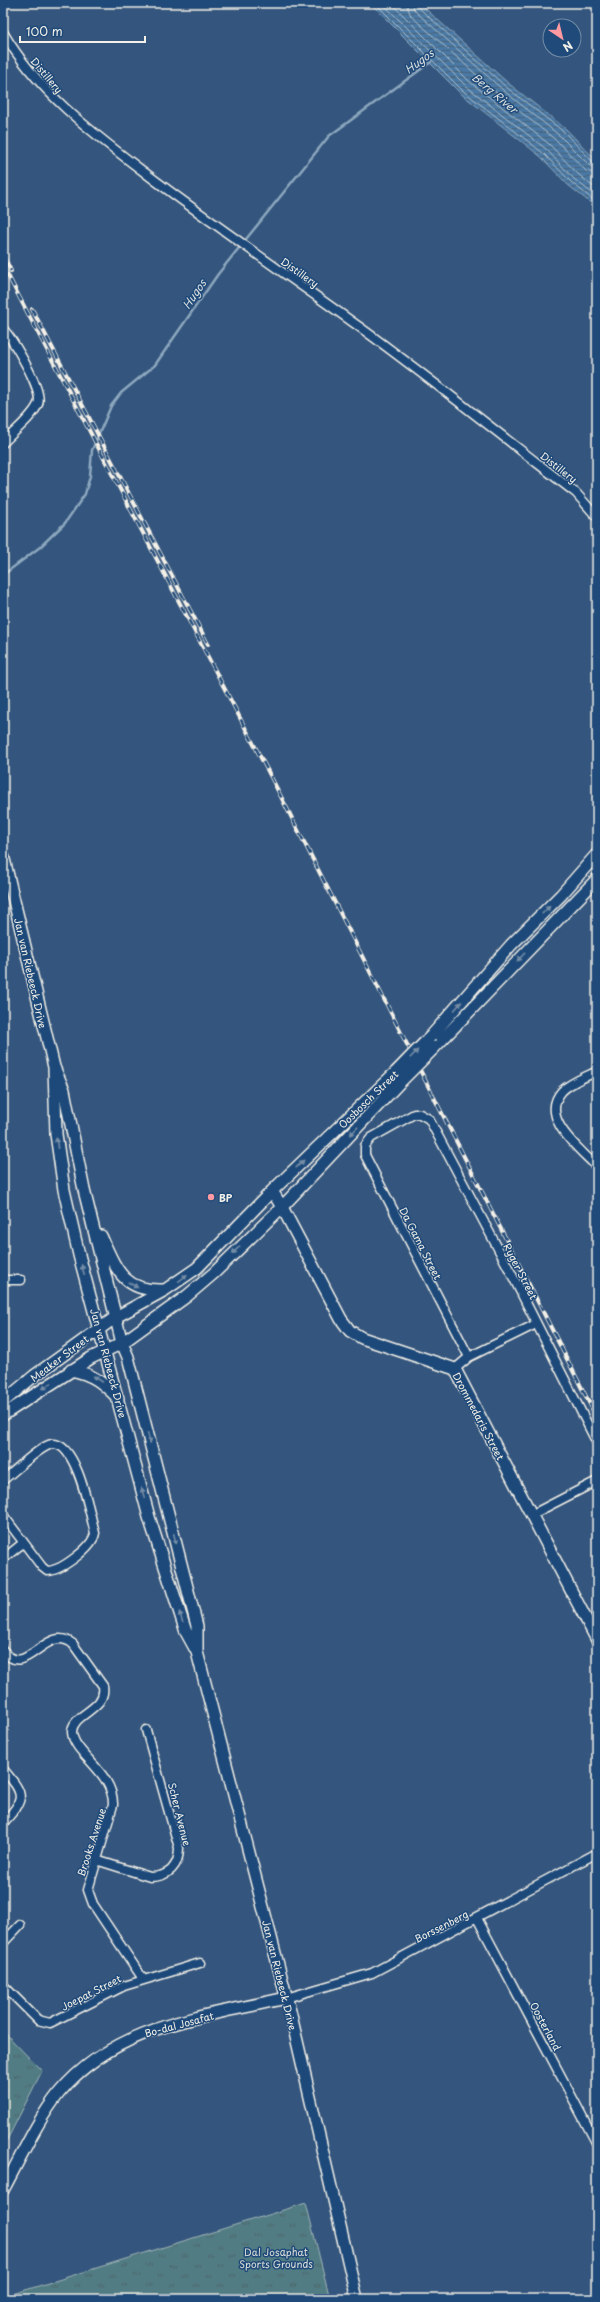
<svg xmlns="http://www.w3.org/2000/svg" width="600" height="2302" font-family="'Playpen Sans',sans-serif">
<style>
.grass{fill:url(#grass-tufts);stroke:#a2b6b6}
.water{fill:url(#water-rules);stroke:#8da8bf}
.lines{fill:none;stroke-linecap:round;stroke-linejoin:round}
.shore{stroke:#afc1cd;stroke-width:1}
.stream{stroke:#8da8bf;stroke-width:2.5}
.street-casing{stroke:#f4f1e8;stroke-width:11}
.secondary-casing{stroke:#f4f1e8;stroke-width:14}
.street{stroke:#1f4a7a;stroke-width:8}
.secondary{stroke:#1f4a7a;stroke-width:11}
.rail-casing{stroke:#f4f1e8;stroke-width:4}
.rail{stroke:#1f4a7a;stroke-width:2.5;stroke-dasharray:8;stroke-linecap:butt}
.secondary-bridge-casing{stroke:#f4f1e8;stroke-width:14;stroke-linecap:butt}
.secondary-bridge{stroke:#1f4a7a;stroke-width:11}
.oneway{fill:#748da6}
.poi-dot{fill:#ff9aa2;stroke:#1f4a7a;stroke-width:1.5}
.labels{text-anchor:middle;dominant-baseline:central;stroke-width:3;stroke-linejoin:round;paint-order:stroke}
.street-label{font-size:10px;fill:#f4f1e8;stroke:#1f4a7a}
.poi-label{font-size:10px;font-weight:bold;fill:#f4f1e8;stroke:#1f4a7a;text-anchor:start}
.park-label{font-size:10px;fill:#dcdfd9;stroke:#1f4a7a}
.water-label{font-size:11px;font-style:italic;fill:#dadfde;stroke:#1f4a7a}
</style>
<defs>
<pattern id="grass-tufts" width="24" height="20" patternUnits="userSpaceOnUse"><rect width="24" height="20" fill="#517c84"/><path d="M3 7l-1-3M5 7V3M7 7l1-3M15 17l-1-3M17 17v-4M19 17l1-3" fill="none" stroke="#4d6568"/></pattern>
<pattern id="water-rules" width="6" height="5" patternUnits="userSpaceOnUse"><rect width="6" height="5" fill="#4878a4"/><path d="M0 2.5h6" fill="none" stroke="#48627a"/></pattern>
</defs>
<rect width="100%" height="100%" fill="#34557d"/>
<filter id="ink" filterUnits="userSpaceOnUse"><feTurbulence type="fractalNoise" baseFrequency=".025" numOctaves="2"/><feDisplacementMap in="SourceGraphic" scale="8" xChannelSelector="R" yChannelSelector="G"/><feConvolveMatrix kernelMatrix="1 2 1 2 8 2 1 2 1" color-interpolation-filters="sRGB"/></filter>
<g filter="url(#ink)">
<!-- grass -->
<path class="grass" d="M3,2031L42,2071L3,2148Z
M306,2203L330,2299H3V2297Z"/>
<!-- water -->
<path class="water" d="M370,3H419L508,83L566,129L597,161V208L568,185L540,156L460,93Z"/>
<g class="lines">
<!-- shore -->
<path class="shore" d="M375,3L462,90L543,153L571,182L597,203
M382,3L466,86L546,149L574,179L597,197
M391,3L470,82L549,144L578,174L597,190
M406,3L411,16L499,95L557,141L586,171L597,174
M412,3L415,11L503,90L560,136L590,166L597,168
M417,3L419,8L506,87L564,132L593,162L597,163"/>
<!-- stream -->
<path class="stream" d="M3,575L40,547L65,523L85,494L90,476L92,450L111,406L121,393L155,365L218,274L329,136L431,62"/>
<defs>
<path id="street" d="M3,32C37,91 90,131 144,172C215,226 289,276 361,328C434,381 504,438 576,493L597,517
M3,329C13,340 44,391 38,404C32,418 14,431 3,443
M597,1071C586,1077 571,1082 562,1091C538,1118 580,1149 597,1167
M3,1280H21
M469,1357L365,1155V1146L371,1138L414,1114H420L429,1119L510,1271L597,1443
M455,1369L469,1357L536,1324
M3,1480C14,1472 40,1446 52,1444C77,1441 90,1515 95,1533C93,1547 61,1571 47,1571L42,1567L3,1515
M531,1515L597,1481
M3,1559L23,1543
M3,1650C26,1682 45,1622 73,1644L103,1686C107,1710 72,1713 72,1732C73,1754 114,1772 113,1805L88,1890L93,1904L143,1979
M3,1769C25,1795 26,1798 3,1823
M96,1860L150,1877C169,1877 179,1866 179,1848L146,1730
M477,1918L597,2144
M3,1943L20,1925
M3,1985L38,2020L50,2023L124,1986L200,1963
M286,1998L372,1973L597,1853"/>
<path id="secondary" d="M3,855L54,1067L64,1090L84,1190L122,1343L128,1357L197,1626V1652
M432,1035L511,945L561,895L597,854
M435,1047L597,879
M54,1067L56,1134L64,1190L79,1255L149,1517L186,1632L197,1652L290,2011L357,2299
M272,1191L282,1207L341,1319L350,1331L362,1338L455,1369L597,1640
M101,1236C116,1269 123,1292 164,1290
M71,1370C93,1374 103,1383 118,1398
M3,1402L34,1376L116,1317L165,1290L197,1268L272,1191L396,1072
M3,1415L91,1358L122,1343L187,1296L214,1273L282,1207L401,1081
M3,2190C21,2157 36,2122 59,2093C116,2024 205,2017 286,1998"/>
</defs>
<!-- street casing -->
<use href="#street" class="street-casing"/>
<!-- secondary casing -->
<use href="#secondary" class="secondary-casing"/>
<!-- street -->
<use href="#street" class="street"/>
<!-- secondary -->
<use href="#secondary" class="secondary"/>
<defs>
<path id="rail" d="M3,255L11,271
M3,266L272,779L597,1418
M32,309L208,644"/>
</defs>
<!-- rail casing -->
<use href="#rail" class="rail-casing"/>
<!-- rail -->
<use href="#rail" class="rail"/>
<defs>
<path id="secondary-bridge" d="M396,1072L432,1035
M401,1081L435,1047"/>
</defs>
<!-- secondary-bridge casing -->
<use href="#secondary-bridge" class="secondary-bridge-casing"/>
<!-- secondary-bridge -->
<use href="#secondary-bridge" class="secondary-bridge"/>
</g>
<!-- one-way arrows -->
<defs><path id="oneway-solid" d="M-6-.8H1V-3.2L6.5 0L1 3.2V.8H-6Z"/></defs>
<g class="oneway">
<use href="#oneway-solid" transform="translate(546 910) rotate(-45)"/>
<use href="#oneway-solid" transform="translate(521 957) rotate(134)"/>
<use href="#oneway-solid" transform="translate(458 1006) rotate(-49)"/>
<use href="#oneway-solid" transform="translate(414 1054) rotate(-46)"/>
<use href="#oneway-solid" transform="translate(354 1131) rotate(134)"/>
<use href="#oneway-solid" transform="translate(57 1143) rotate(-97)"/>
<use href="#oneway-solid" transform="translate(300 1164) rotate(-44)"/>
<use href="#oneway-solid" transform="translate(236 1250) rotate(135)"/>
<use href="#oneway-solid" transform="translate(83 1270) rotate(-105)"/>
<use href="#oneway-solid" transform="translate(183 1278) rotate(-37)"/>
<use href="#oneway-solid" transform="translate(133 1285) rotate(30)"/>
<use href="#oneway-solid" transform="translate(98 1379) rotate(-147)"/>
<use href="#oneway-solid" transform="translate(47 1386) rotate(147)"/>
<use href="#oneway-solid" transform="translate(149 1438) rotate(75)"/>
<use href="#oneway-solid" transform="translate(143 1493) rotate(-104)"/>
<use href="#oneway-solid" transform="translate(175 1539) rotate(76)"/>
<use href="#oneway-solid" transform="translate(181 1617) rotate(-108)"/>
</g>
</g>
<!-- markers -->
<circle class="poi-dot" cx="211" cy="1197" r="4"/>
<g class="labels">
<!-- street labels -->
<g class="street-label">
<text transform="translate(47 75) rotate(50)">Distillery</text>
<text transform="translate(300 272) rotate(35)">Distillery</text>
<text transform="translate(559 467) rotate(38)">Distillery</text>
<text transform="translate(31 973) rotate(77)">Jan van Riebeeck Drive</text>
<text transform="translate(368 1099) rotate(-44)">Oosbosch Street</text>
<text transform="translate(421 1243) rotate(63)">Da Gama Street</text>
<text transform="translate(521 1271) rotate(63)">Ryger Street</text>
<text transform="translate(59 1358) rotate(-37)">Meaker Street</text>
<text transform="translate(109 1363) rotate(75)">Jan van Riebeeck Drive</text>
<text transform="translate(479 1416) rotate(62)">Drommedaris Street</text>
<text transform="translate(180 1814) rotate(76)">Scher Avenue</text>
<text transform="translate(91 1842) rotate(-72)">Brooks Avenue</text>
<text transform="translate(441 1926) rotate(-27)">Borssenberg</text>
<text transform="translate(280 1975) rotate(76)">Jan van Riebeeck Drive</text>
<text transform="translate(91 1992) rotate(-27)">Joepat Street</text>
<text transform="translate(179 2024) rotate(-15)">Bo-dal Josafat</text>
<text transform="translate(546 2026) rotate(62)">Oosterland</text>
</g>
<!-- poi labels -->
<g class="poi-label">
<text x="219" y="1197">BP</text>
</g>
<!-- park labels -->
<g class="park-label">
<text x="276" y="2251">Dal Josaphat<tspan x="276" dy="12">Sports Grounds</tspan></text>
</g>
<!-- water labels -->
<g class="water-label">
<text transform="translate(419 61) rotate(-36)">Hugos</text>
<text transform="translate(495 93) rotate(40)">Berg River</text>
<text transform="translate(194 294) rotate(-56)">Hugos</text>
</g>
</g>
<!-- margin -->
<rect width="600" height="2302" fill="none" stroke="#1f4a7a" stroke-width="16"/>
<rect x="8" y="8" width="584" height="2286" fill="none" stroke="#f4f1e8" stroke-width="1.5" filter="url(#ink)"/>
<!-- north arrow -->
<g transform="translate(562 38) rotate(145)"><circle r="19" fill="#1f4a7a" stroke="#748da6"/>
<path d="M0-3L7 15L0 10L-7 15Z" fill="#ff9aa2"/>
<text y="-6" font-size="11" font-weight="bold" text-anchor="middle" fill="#f4f1e8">N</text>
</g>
<!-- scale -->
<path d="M20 36v6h125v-6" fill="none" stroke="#f4f1e8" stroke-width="2"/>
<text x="26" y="36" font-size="12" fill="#f4f1e8" stroke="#1f4a7a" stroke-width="3" paint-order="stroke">100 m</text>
</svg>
